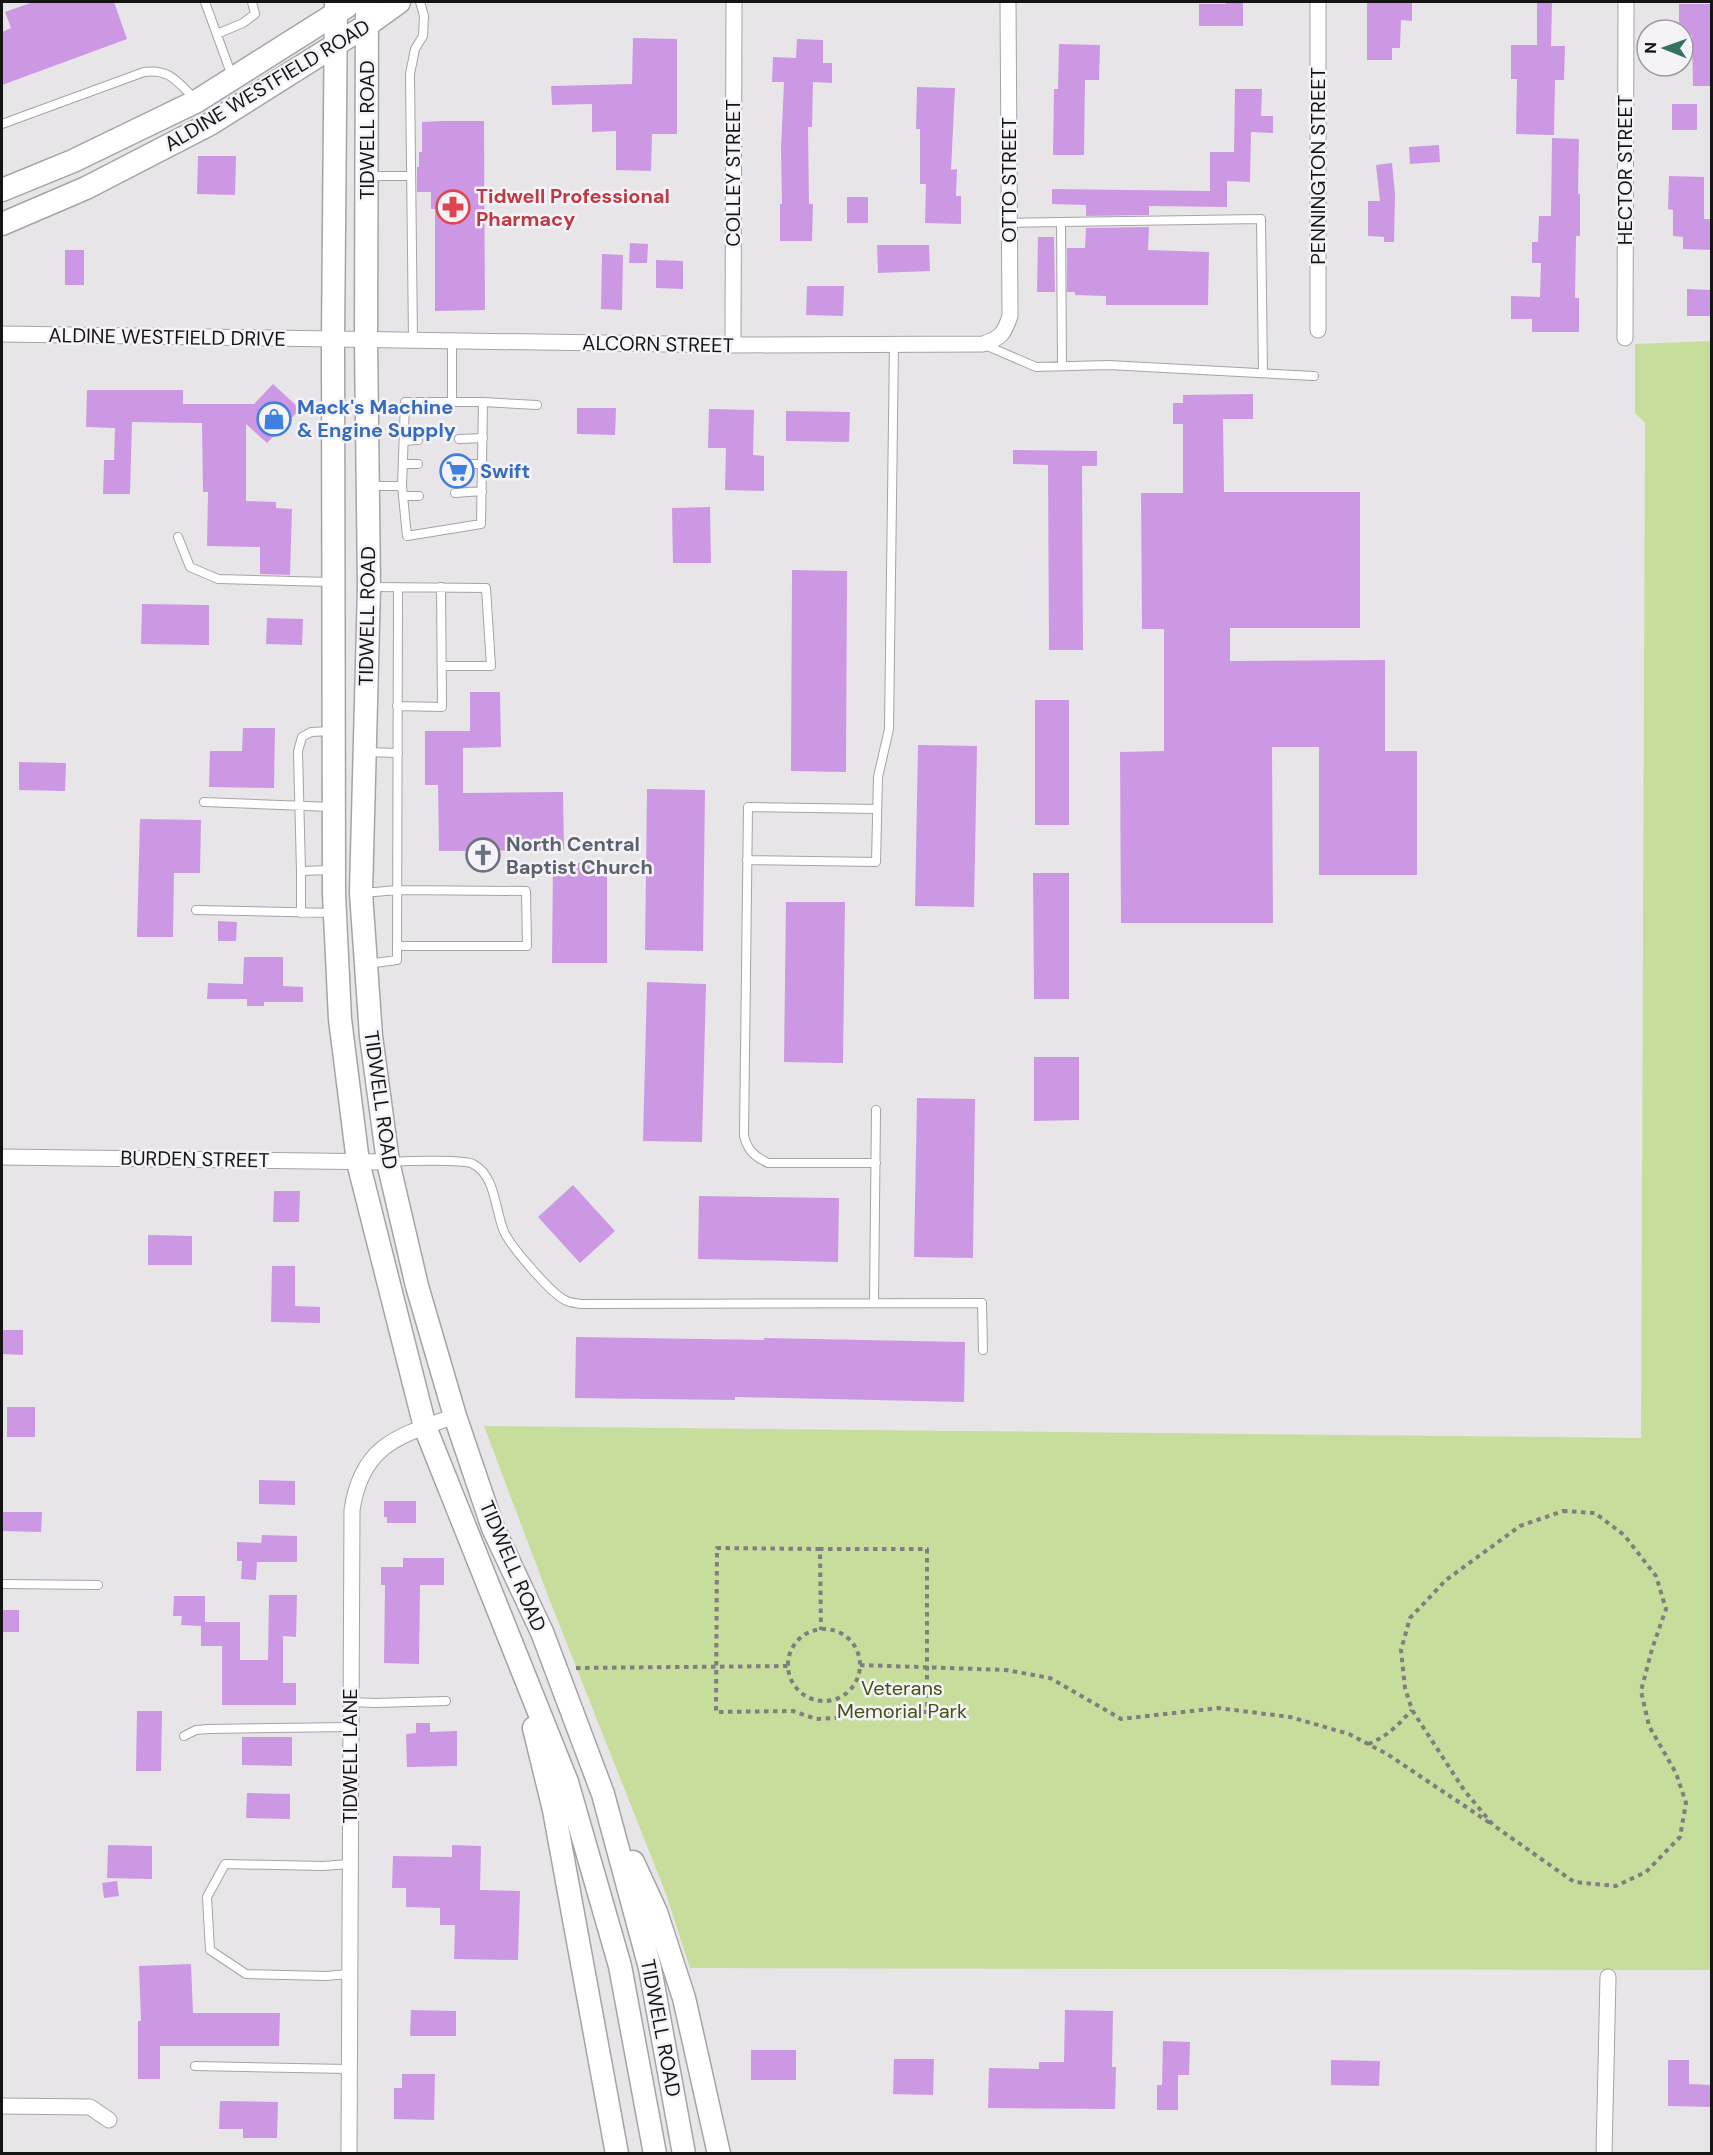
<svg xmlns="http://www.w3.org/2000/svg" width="1713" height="2155" font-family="'DM Sans',sans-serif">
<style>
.green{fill:#c7dd9c}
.building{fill:#cd98e3}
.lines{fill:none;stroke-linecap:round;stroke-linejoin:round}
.lane-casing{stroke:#a6a3a7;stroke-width:10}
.street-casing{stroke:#a6a3a7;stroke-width:17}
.secondary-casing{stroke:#a6a3a7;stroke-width:25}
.path{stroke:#807e80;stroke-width:4;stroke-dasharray:4.5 4.5;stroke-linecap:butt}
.lane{stroke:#fff;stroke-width:8}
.street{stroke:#fff;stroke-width:15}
.secondary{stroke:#fff;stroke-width:22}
.labels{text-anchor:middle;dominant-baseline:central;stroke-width:5;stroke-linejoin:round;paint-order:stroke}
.street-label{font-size:20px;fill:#151415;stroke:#f5f3f7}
.health-label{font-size:20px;font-weight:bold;fill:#be3a42;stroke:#f5f3f7;text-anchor:start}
.shop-label{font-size:20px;font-weight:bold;fill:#366cbe;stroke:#f5f3f7;text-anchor:start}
.worship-label{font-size:20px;font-weight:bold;fill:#5b616d;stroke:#f5f3f7;text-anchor:start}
.park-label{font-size:20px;fill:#425415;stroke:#f5f3f7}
</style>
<rect width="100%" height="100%" fill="#e8e5e9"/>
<!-- green -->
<path class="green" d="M1711,341V1970L690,1968L666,1894L550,1601L484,1426L1641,1438L1645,423L1635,413V344Z"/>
<!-- building -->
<path class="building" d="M33,2H114L127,39L2,85V32L11,28L5,12Z
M1226,2H1243V26H1199V4H1226Z
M1367,2H1412V21L1401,20L1400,48H1392V60H1367Z
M1537,2H1552L1551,46H1565L1564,80H1555L1554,135L1516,134L1517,79H1511V45H1537Z
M1679,4H1712V86H1693L1692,35H1683V30H1679Z
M633,38L677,39V134H652L651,171L616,170V131L592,132V104L552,105L551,86L632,84Z
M797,39L823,40V63H832V83L813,82L812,127H808L809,204H813L812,241H780V204H782L781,149L784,82H772L773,57L796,58Z
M1059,44L1100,45L1099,80H1085L1084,155H1053L1054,89H1058Z
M917,87L955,88L951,170L957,169L956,196H961V224L925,223L926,184H920V129H916Z
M1235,89H1262L1261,116H1273V133L1251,132L1250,182L1227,181V207L1149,206V215L1086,216V205L1052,204V189L1210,191V152H1234Z
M1672,104H1697V130H1672Z
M442,121H484L485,310L435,311V209H431V192H417V167H419V152H422V122Z
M1552,138L1579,139L1578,194H1580V236H1576L1575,298H1579V332H1532V319H1511V296L1540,297L1541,263H1532V242H1538L1539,216H1551Z
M1439,145L1440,162L1410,164L1409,147Z
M198,156H236L235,195L197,194Z
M1392,163L1395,194L1394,242H1384V237L1368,236V201H1380L1376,165Z
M1669,176L1704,177V219H1712V250L1683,249V237L1673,236V210L1668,209Z
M847,197H868V223H847Z
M1149,227L1148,250L1209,252L1208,305H1106V296L1075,295V292H1067V248H1085L1086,228Z
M1038,237H1054L1055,292H1037Z
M630,243L648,244L647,263H629Z
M877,245H929L930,271L878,273Z
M65,250H84V285H65Z
M602,254L623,255L622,310L601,309Z
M656,260L683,261V289L656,288Z
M807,286H844L843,316L806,315Z
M1687,289L1712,290V316H1687Z
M273,384L300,409L267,443L246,424V501L276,502V508L292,509L290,575L260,574V547L207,546L208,492H203L202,423L132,422L130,494H103L104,460H114L115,428L86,427L87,390H183V404H254Z
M1253,394V419H1223L1224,492H1360V628H1230V661L1385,660V751H1417V875H1319V747H1272L1273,923H1121L1120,752L1164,751V629H1142L1141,493H1183V424H1173V403H1183V395Z
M577,408H616L615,435L577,434Z
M709,409L754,410L753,455L764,456V491L725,490L726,448H708Z
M786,411L850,412L849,442L786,441Z
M1013,450L1097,451V466H1082L1083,650H1049L1048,465L1013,464Z
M710,507L711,563H673L672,508Z
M792,570L847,571L846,772L791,771Z
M142,604L209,605V645L141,644Z
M267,618L303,619L302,645L266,644Z
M470,692H500L501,747L463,748V793L563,792L564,850L439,851L438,785H425V731H470Z
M1035,700H1069V825H1035Z
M243,728H275L274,788L209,787L210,751H242Z
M918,745L977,746L974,907L915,906Z
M19,762L66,763L65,791L19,790Z
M647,789L705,790L703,951L645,950Z
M140,819L201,820L200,873H174L173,937H137Z
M553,863H607V963H552Z
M1033,873H1069V999H1034Z
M786,902H845L843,1063L784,1062Z
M218,921L237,922L236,941H218Z
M244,957H283V986L303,987V1002H264V1006H247V999H207L208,983L243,984Z
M647,982L706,984L702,1142L643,1141Z
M1034,1057H1079V1120L1034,1121Z
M917,1098L975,1099L973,1258L914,1257Z
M573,1185L615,1231L580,1263L538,1217Z
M274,1191H300L299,1222H273Z
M699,1196L839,1198L838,1262L698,1259Z
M148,1235L192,1236V1265H148Z
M272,1266H295V1306L320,1307V1323L271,1322Z
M2,1330H23V1355L2,1354Z
M576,1337L764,1340V1338L965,1342L964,1402L735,1397V1400L575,1398Z
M7,1407H35V1437H7Z
M259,1480L295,1481V1505L259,1504Z
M384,1501H416V1523H387V1517H384Z
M2,1512H42L41,1532L2,1531Z
M262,1535L297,1536V1562H257L256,1580L241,1579L242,1561H237V1542L261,1543Z
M403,1558H444V1585H420L419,1664L384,1663L385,1585H381V1567H403Z
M269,1595H297L296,1637L283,1636V1683H296V1705H222V1646H201V1626L181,1625L182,1616H173L174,1596H205V1622H240V1660H268Z
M2,1610H19V1632H2Z
M137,1711H162L161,1771H136Z
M416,1723H430V1732L457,1731V1766L407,1767L406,1734L416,1733Z
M242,1737H292V1766L242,1765Z
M247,1793L290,1794V1819L246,1818Z
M108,1845L152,1846V1879L107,1878Z
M452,1845L481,1846L480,1890L520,1891L518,1960L454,1959L455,1925H440V1908L406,1907V1888H392L393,1856L452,1857Z
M117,1881L119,1896L104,1898L102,1883Z
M191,1964L193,2013H280L279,2046H160V2079H138V2021H141L139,1966Z
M411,2010L456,2011V2036H410Z
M1065,2010L1113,2011L1112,2067H1116L1115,2109L988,2108L989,2068L1039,2069V2062H1064Z
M1163,2041L1190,2042L1189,2075H1178V2110H1157V2085H1162Z
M751,2050H796V2080H751Z
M894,2059H934L933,2095L893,2094Z
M1331,2060L1380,2061L1379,2086L1331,2085Z
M1668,2060H1689V2084L1712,2085V2107L1668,2106Z
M402,2074H435L434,2120L394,2119V2088H402Z
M220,2101L278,2102L277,2138H243V2129H219Z"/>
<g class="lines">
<defs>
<path id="lane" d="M205,2L232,76
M217,34L243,23L255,14L252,2
M2,124L144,72C170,68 178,83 196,100
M368,176H411
M1009,223L1061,222
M413,340L410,74L415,49L423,36L424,16L420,2
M985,345L1036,367L1108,365L1314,376
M1062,366L1061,222L1261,219L1263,373
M452,402V341
M483,402L537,405
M459,439L483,438
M404,441L418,440
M403,464H418
M459,464H482
M369,486H402L407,536L481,524L483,402H405L402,486
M455,493L482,491
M404,496H419
M178,537L190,567L218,579L330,582
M372,587L486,588L491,666H442
M397,706L442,707L441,587
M366,752L398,753
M204,802L331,807
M747,860L876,862L878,777L889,729L894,344
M301,871L298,751L302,737L311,732L332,731
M364,893L397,890L526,891L527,946H397
M196,910L334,913
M301,913V871L332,870
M367,964L397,960L398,587
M389,1162C403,1161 464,1159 473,1164C495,1175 495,1208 503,1229C508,1244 553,1296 567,1301C571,1303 576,1303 581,1304L982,1303L983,1350
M876,1163H768C754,1156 748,1151 744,1136L748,807L877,809
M874,1303L876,1110
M2,1584L98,1585
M350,1702L375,1703L446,1701
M184,1736L196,1730L209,1729L350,1727
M349,1974L325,1976L246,1974L210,1950L207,1897L225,1864L323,1866L349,1864
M195,2066L348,2069"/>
<path id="street" d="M1318,330V2
M2,334L733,345L983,344C1001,338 1004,334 1010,316L1008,2
M1625,338L1626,2
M733,345L734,2
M2,1157L388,1162
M2,2106L90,2107L109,2120
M349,2154L352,1510C362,1444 399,1436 455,1416
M1604,2154L1608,1977"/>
<path id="secondary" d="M336,2L333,340L334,894L340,1019L358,1162L425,1427L567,1782L620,1966L655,2154
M367,2L366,340L369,587L361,893L371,1036L388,1162L417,1286L455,1416L493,1528L542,1632L603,1794L650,1968L684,2154
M2,190L73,161L197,101L346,7
M2,224L86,188L210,124L367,25L399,2
M534,1728L554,1810L617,2154
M633,1862L656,1912L684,1998L719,2154"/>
</defs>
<!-- lane casing -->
<use href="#lane" class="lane-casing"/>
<!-- street casing -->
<use href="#street" class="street-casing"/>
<!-- secondary casing -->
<use href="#secondary" class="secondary-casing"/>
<!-- path -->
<path class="path" d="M1563,1511L1595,1513L1624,1535L1656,1576L1666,1609L1652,1649L1641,1691L1649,1726L1676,1773L1686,1803L1680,1837L1646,1872L1616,1886L1574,1882L1493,1825L1464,1790L1412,1710L1405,1688L1401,1650L1410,1618L1446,1580L1520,1526Z
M820,1549L717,1548L716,1712L793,1711L816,1719L837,1718L853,1712H927V1549H820L821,1630
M788 1665a36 36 0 1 1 72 0a36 36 0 1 1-72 0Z
M860,1665L1006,1670L1050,1678L1121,1719L1218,1708L1290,1717L1349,1734L1387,1754L1490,1823
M576,1668L788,1666
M1368,1744C1387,1737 1398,1725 1412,1710"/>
<!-- lane -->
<use href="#lane" class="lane"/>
<!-- street -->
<use href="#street" class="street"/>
<!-- secondary -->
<use href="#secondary" class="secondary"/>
</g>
<!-- icons -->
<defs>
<symbol id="pharmacy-ring" viewBox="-11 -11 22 22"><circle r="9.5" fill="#f5f3f7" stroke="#e0444e" stroke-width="1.5"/><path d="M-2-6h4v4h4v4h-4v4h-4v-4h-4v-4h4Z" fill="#e0444e"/></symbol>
<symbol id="shop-ring" viewBox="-11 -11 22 22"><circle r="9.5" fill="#f5f3f7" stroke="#3f7fe0" stroke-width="1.5"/><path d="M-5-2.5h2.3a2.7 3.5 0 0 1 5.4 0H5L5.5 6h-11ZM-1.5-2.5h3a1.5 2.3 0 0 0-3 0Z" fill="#3f7fe0"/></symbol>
<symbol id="supermarket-ring" viewBox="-11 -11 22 22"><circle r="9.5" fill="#f5f3f7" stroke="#3f7fe0" stroke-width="1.5"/><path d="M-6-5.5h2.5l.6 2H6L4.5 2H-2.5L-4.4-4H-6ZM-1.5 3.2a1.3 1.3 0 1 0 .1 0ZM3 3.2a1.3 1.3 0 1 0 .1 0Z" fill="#3f7fe0"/></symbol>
<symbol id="church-ring" viewBox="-11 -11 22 22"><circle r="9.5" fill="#f5f3f7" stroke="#6b7280" stroke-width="1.5"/><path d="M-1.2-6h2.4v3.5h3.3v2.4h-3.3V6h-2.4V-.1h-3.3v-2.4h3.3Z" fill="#6b7280"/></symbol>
</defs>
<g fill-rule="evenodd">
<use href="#pharmacy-ring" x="434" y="188" width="38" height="38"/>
<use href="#shop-ring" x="255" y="400" width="38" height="38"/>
<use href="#supermarket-ring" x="438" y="452" width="38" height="38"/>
<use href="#church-ring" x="464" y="836" width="38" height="38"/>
</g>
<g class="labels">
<!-- street labels -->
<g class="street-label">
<text transform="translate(267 85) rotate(-31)">ALDINE WESTFIELD ROAD</text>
<text transform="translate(367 130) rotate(-90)">TIDWELL ROAD</text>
<text transform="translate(1318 166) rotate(-90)">PENNINGTON STREET</text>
<text transform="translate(1625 170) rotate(-90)">HECTOR STREET</text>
<text transform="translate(733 173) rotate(-90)">COLLEY STREET</text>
<text transform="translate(1009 180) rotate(-90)">OTTO STREET</text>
<text transform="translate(167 337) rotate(1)">ALDINE WESTFIELD DRIVE</text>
<text transform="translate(658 344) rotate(1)">ALCORN STREET</text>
<text transform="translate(367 616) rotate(-89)">TIDWELL ROAD</text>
<text transform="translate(381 1100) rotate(82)">TIDWELL ROAD</text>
<text transform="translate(195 1159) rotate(1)">BURDEN STREET</text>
<text transform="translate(513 1566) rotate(67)">TIDWELL ROAD</text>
<text transform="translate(350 1756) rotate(-90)">TIDWELL LANE</text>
<text transform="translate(661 2028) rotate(79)">TIDWELL ROAD</text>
</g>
<!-- health labels -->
<g class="health-label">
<text x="476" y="196">Tidwell Professional<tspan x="476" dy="23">Pharmacy</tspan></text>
</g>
<!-- shop labels -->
<g class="shop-label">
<text x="297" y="407">Mack's Machine<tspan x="297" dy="23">&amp; Engine Supply</tspan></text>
<text x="480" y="471">Swift</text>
</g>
<!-- worship labels -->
<g class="worship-label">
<text x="506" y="844">North Central<tspan x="506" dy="23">Baptist Church</tspan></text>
</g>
<!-- park labels -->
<g class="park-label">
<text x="902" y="1688">Veterans<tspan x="902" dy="23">Memorial Park</tspan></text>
</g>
</g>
<!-- border -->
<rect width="1713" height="2155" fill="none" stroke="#151415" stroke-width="6"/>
<!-- north arrow -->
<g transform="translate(1665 48) rotate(271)"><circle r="28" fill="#f5f3f7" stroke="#9b9a9d" stroke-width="1.5"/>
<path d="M0-4.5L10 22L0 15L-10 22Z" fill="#33725e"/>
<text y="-9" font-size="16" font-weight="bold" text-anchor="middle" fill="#151415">N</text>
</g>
</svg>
